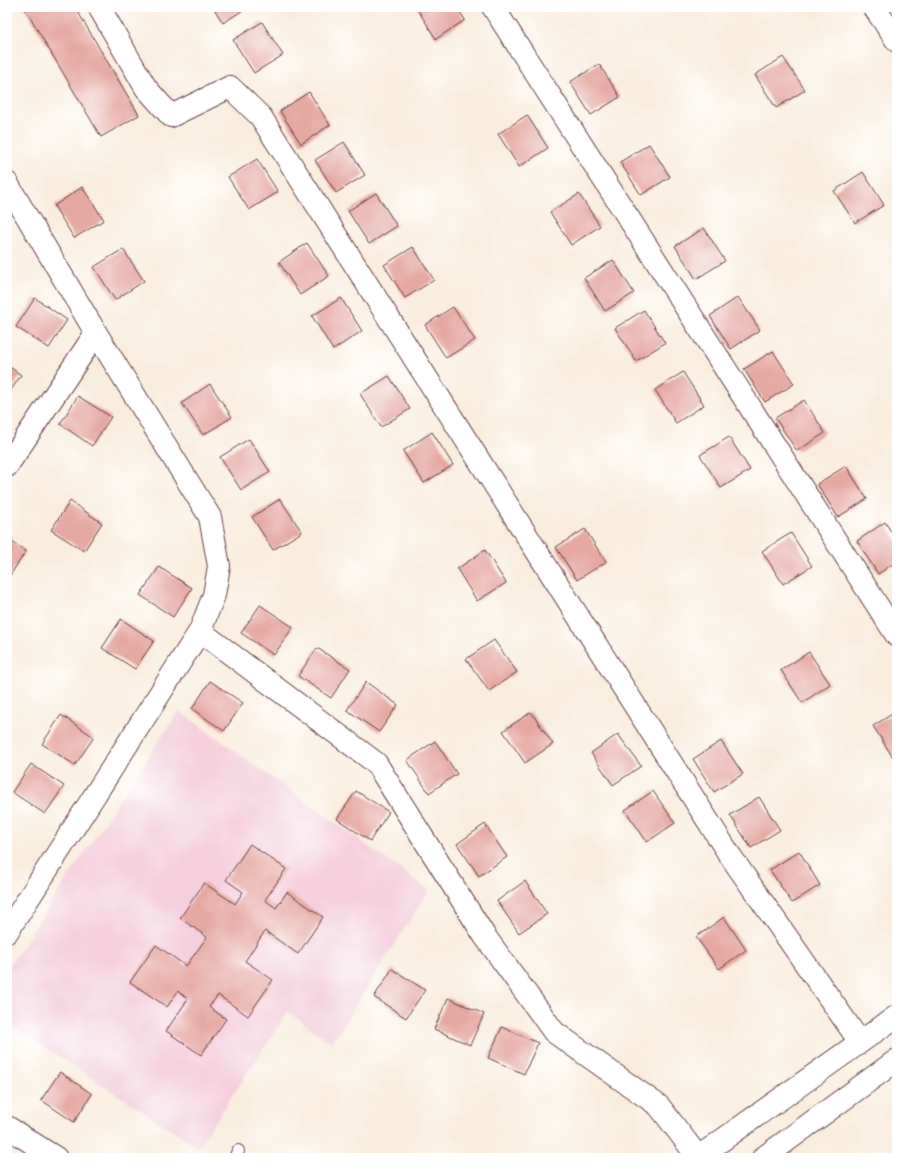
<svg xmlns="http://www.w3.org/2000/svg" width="904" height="1165" font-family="'Sorts Mill Goudy',serif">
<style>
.built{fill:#f4cfdc}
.building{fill:#e5a9a1}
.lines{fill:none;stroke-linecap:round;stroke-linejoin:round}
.lane-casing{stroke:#643e46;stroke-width:14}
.street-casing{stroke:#643e46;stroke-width:24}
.secondary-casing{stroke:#643e46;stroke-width:24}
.lane{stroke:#fff;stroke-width:12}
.street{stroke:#fff;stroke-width:22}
.secondary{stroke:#fff;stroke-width:22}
</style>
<rect width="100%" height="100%" fill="#fff"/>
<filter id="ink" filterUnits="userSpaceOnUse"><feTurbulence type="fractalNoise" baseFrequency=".025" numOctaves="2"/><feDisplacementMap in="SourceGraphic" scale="8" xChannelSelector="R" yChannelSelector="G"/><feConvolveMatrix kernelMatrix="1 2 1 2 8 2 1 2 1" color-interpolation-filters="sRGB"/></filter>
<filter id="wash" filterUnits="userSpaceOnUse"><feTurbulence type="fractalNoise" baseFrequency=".012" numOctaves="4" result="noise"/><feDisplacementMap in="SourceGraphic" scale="16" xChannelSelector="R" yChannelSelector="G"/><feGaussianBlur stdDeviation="0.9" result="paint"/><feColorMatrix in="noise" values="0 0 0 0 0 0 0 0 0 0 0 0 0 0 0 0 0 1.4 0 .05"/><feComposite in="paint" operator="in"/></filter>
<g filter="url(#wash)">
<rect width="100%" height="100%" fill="#f9eddd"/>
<!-- built -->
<path class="built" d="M179,711L429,890L332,1043L288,1012L198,1147L7,1023V969Z"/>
<g id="blocks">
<!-- building -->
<path class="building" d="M24,7H75L139,115L101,137Z
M213,7H248L223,23Z
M416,7H457L465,20L436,39Z
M262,22L283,55L254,73L233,40Z
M783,57L805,90L776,108L755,75Z
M599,64L620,97L591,115L570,82Z
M309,92L330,125L301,144L280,111Z
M527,115L548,148L519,167L498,134Z
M344,142L365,175L336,193L315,160Z
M649,144L670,177L641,195L620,162Z
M257,159L278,192L249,210L228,177Z
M863,172L884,205L855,223L834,191Z
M82,187L104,220L74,238L54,206Z
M376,193L397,226L369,244L348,211Z
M579,194L600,226L571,245L550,212Z
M704,228L725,261L696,279L675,246Z
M307,243L329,276L300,295L279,262Z
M413,247L434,280L405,298L384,265Z
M123,249L144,281L115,300L94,267Z
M613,260L634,293L605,311L584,278Z
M738,297L760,330L731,349L710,316Z
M35,298L67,320L49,348L16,327Z
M341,298L362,331L333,350L312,316Z
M453,307L475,340L446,358L425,325Z
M644,310L665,343L636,361L615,328Z
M773,351L794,384L765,402L744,369Z
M7,365L21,375L7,396Z
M683,372L704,405L676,423L655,390Z
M389,376L410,409L381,427L360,394Z
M210,384L232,417L203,435L182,403Z
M78,396L111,417L92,446L60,424Z
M804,400L825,433L797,451L775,418Z
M432,432L453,465L424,483L403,451Z
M729,437L750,470L721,488L700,455Z
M249,439L270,472L241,490L220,457Z
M846,466L867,499L838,517L817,484Z
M280,499L302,532L273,550L252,517Z
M70,501L102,523L84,551L51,530Z
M885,522L897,541V561L878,574L857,541Z
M585,529L606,562L577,580L556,547Z
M791,533L812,566L783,584L762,551Z
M7,539L26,551L7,580Z
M485,550L506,583L477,601L457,569Z
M159,567L192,588L173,617L140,595Z
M260,605L293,627L274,655L241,633Z
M121,619L154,641L135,669L102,648Z
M494,640L517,672L489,691L466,659Z
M317,648L350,669L331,698L298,676Z
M809,652L830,684L802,703L781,670Z
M210,681L243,703L224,731L192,709Z
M366,682L398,705L379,732L347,710Z
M897,711V758L894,759L873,726Z
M531,712L553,744L525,763L503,731Z
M61,715L94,737L75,765L42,744Z
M618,734L641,766L613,785L591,753Z
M435,741L457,774L429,793L407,760Z
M721,741L743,774L714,792L693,759Z
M31,764L64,786L45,814L12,792Z
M356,791L389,812L370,841L337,819Z
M653,791L675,823L647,842L625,810Z
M759,797L780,830L751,848L730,815Z
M485,824L507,857L479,876L457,844Z
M250,844L286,869L265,900L276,908L287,892L323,917L298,954L265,931L245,961L273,980L248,1016L218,995L209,1007L226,1019L201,1055L166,1031L188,999L178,991L167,1007L130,982L156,945L186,966L207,937L180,918L204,883L235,904L243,892L226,880Z
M799,851L820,885L792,903L770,870Z
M525,881L547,914L519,933L497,901Z
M724,917L746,950L719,969L696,937Z
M392,969L425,990L406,1018L374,997Z
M448,998L484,1014L470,1045L434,1029Z
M502,1027L538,1043L524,1074L488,1058Z
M60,1072L92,1094L74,1122L41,1100Z"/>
</g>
</g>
<g filter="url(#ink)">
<use href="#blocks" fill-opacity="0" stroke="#643e46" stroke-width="1"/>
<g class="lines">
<defs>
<path id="lane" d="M235,1158L238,1151"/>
<path id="street" d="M99,7L146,88L171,116L230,87L261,117L729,854L860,1042
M493,7L897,636
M874,7L897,41
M7,183L96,333L210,517L219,566L214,595L200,631L7,932
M7,466L96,333
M200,631L376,763L484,935L554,1032L659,1106L698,1157
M7,1127L56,1158"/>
<path id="secondary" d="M697,1158L897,1016
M763,1158L897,1060"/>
</defs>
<!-- lane casing -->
<use href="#lane" class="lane-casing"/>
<!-- street casing -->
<use href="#street" class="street-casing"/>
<!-- secondary casing -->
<use href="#secondary" class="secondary-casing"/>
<!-- lane -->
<use href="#lane" class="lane"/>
<!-- street -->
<use href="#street" class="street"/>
<!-- secondary -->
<use href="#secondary" class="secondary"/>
</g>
</g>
<!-- margin -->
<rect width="904" height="1165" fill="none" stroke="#fff" stroke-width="24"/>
</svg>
